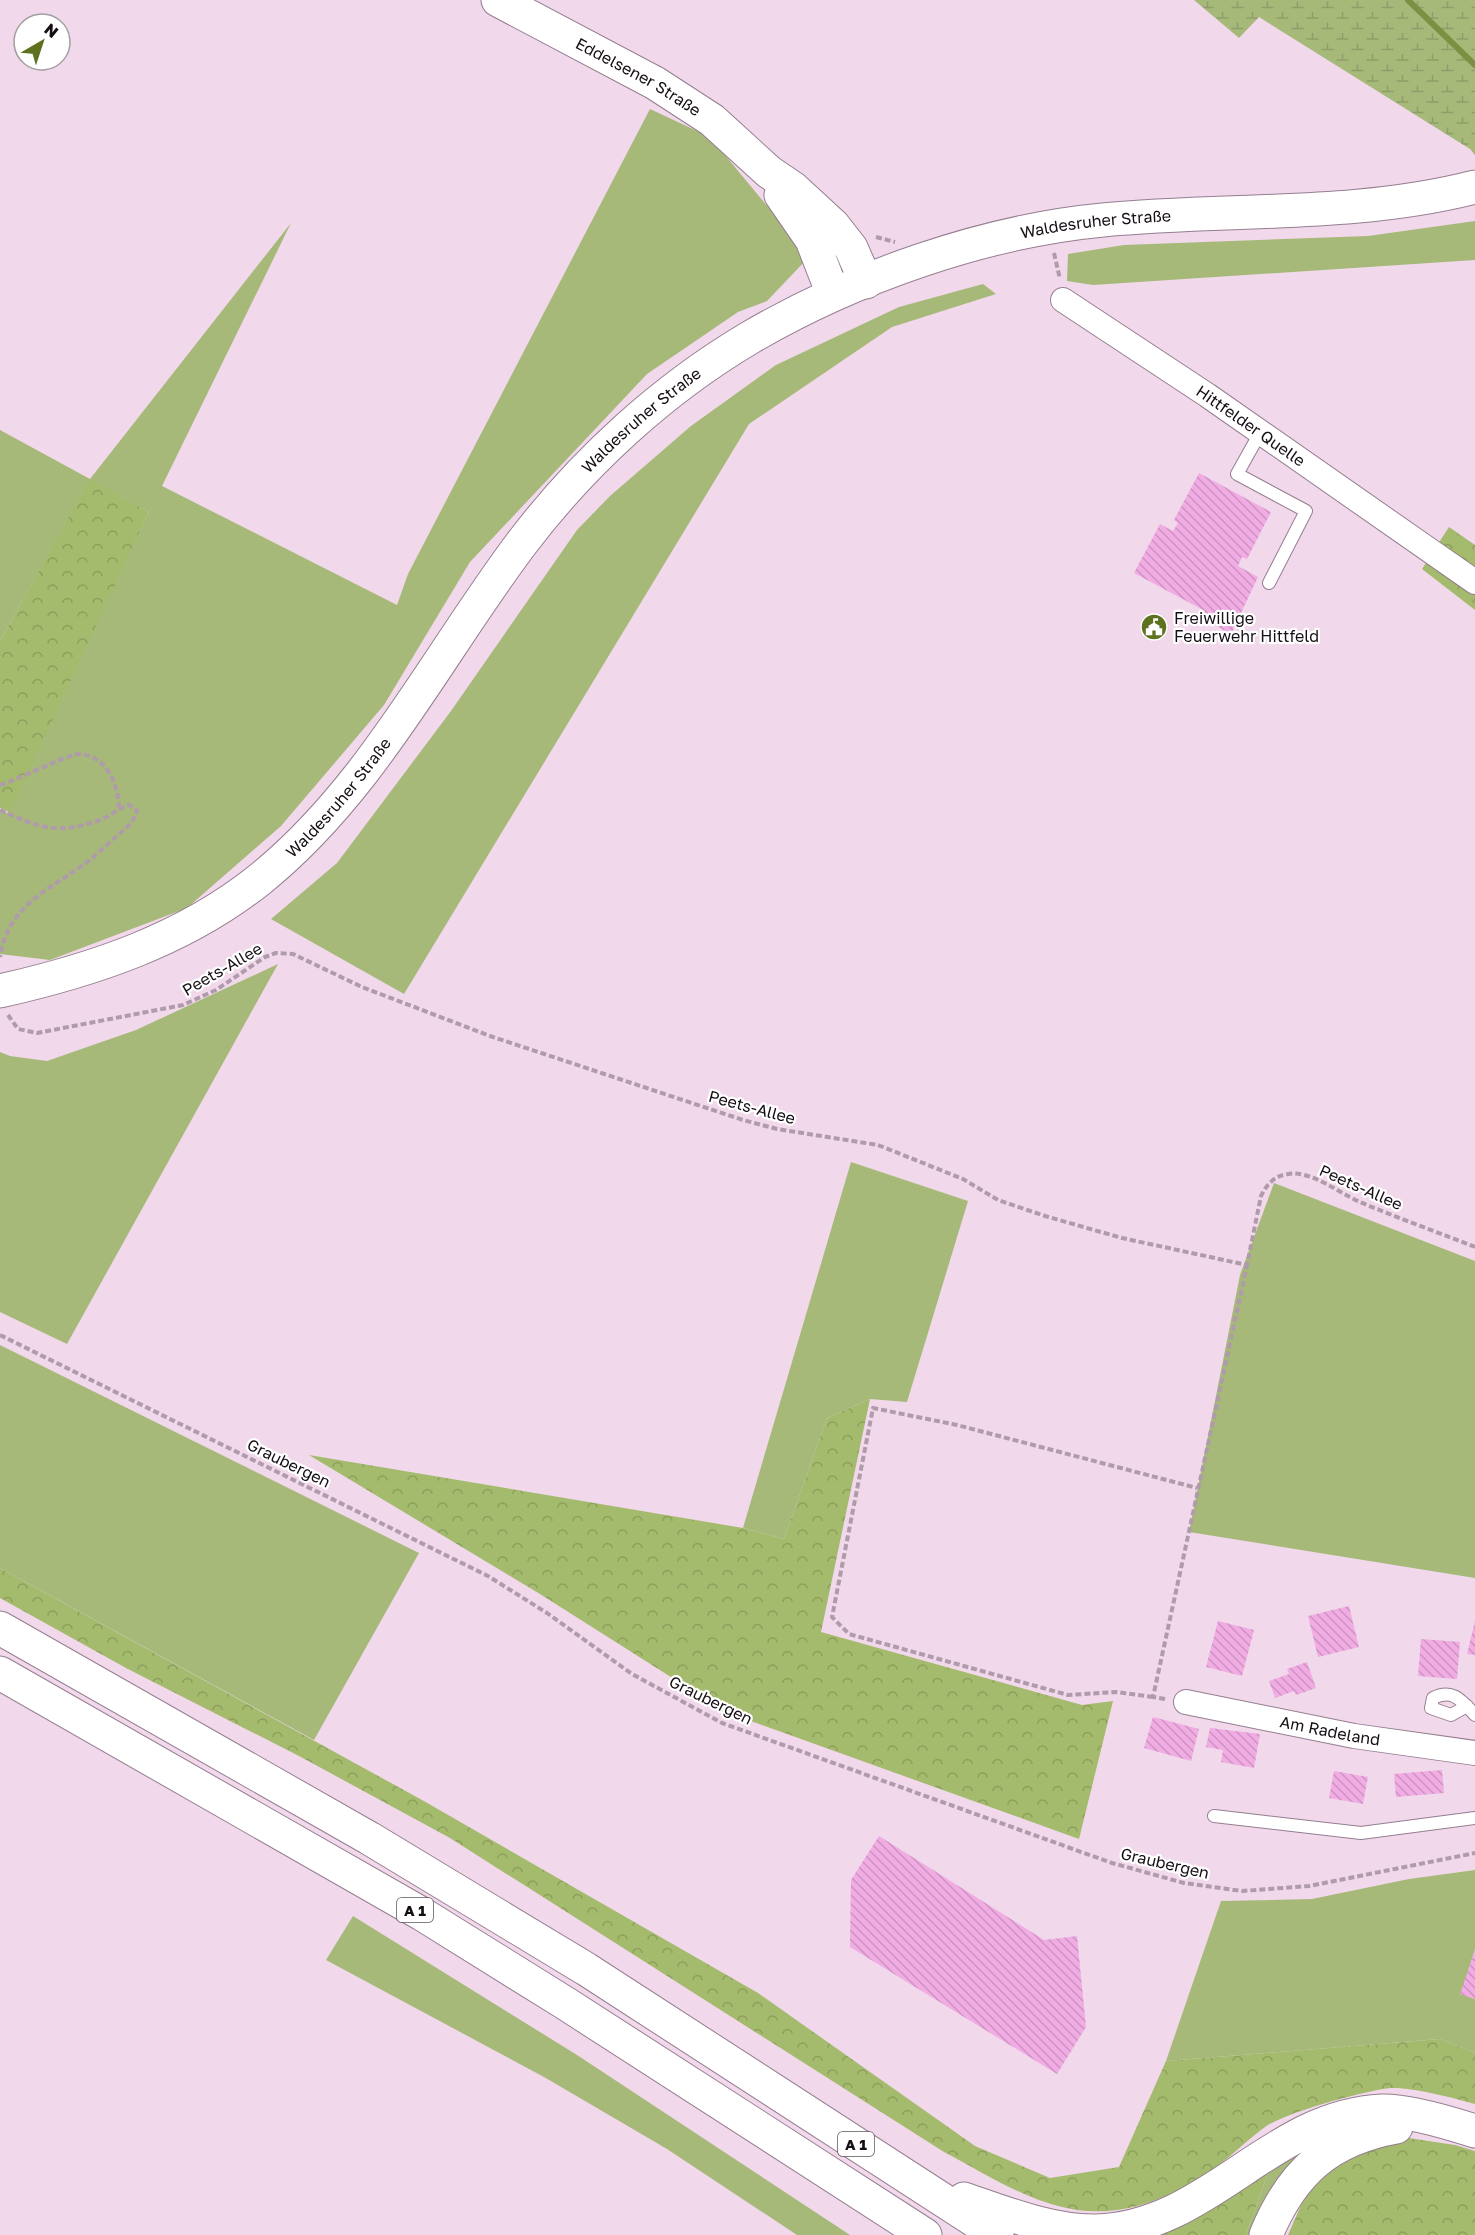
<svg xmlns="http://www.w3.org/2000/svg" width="1475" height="2235" font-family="'Golos Text',sans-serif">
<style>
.green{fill:#a6b979}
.forest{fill:url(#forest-crowns)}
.wetland{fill:url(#wetland-marsh)}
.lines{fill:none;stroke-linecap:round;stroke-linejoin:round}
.stream{stroke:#7c9043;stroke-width:6}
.building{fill:url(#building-back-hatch)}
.lane-casing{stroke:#957e90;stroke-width:14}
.street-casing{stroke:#957e90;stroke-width:26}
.secondary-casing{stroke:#957e90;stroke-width:35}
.highway-casing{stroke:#957e90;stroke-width:35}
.path{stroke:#af9baa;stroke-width:4;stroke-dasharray:6 3;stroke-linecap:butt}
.lane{stroke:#fff;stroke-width:12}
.street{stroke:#fff;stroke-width:24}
.secondary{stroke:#fff;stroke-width:33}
.highway{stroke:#fff;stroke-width:33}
.labels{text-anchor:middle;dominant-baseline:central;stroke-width:4.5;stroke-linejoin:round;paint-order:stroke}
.shield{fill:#fff;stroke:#5c565b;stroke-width:1.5}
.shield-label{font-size:15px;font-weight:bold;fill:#160e15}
.street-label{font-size:16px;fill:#160e15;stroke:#fff}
.poi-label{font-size:16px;fill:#160e15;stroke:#fff;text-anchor:start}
</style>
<defs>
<pattern id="forest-crowns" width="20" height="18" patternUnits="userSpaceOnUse" patternTransform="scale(1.5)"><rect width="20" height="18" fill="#a4ba6c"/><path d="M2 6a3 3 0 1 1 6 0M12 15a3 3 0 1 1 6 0" fill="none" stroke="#8c9f5d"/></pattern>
<pattern id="wetland-marsh" width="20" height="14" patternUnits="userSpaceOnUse" patternTransform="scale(1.5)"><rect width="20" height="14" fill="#a6b979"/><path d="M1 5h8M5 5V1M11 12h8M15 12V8" fill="none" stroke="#8e9e68"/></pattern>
<pattern id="building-back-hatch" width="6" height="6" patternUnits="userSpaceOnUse" patternTransform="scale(1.5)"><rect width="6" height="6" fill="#f0ace3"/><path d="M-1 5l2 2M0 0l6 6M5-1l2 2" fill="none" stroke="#cd93c2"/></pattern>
</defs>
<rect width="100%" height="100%" fill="#f1d8eb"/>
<!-- green -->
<path class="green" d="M650,109L710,137L773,213L806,260L767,301L738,312L647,374L470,562L384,705L281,826L187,908L50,960L0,954V812L7,813L149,512L90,480L0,641V430L90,479L291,223L162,486L397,605L408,574Z
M1475,221V260L1093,285L1067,281L1068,254L1124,245L1368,236Z
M983,284L996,294L892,327L749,424L404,994L271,919L337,863L451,711L577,530L610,496L691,426L776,365L899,307Z
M278,964L67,1344L0,1312V1052L10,1056L47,1061L136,1030Z
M851,1162L968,1201L907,1402L870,1399L827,1418L784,1539L743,1528Z
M1274,1183L1475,1261V1578L1189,1532L1240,1275Z
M0,1345L419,1553L314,1740L0,1568Z
M1475,1870V1949L1461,1994L1475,1999V2053L1440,2039L1166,2061L1221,1901L1312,1899L1409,1879Z
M353,1916L577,2055L850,2235H797L667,2149L544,2077L326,1960Z
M1356,2124L1260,2235H1246L1273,2159Z"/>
<!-- forest -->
<path class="forest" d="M90,479L149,512L10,812L0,808V641Z
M1449,527L1475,545V610L1422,569Z
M870,1399L821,1632L1082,1705L1113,1701L1079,1839L726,1712L540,1594L309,1455L743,1528L784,1539L827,1418Z
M0,1568L422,1800L758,1993L975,2146L1050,2178L1119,2167L1166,2061L1440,2039L1475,2053V2104C1455,2098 1411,2087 1391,2088C1367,2090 1284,2113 1265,2127C1248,2139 1233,2155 1216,2167C1176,2196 1127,2217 1077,2210C1029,2203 986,2174 944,2152L450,1838L299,1756L126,1668L0,1598Z
M1402,2137L1455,2145L1475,2151V2235H1288L1305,2196L1325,2173L1358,2146Z
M1273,2159L1246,2235H1153Z"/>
<!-- wetland -->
<path class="wetland" d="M1194,0H1475V155L1470,149L1259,17L1239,38Z"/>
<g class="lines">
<!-- stream -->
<path class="stream" d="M1408,0L1475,65"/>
</g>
<!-- building -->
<path class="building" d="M1199,473L1271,512L1247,559L1242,557L1238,566L1258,577L1231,634L1201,618L1205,611L1134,573L1160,524L1173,531L1178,523L1174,520Z
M1349,1606L1359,1647L1318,1657L1308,1616Z
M1218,1621L1254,1630L1242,1676L1206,1667Z
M1475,1621V1655L1467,1654Z
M1421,1639L1460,1642L1457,1679L1418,1676Z
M1307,1662L1316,1688L1296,1695L1294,1691L1275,1698L1269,1681L1289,1674L1287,1669Z
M1153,1717L1199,1729L1191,1761L1144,1748Z
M1210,1728L1260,1734L1254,1768L1221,1762L1223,1750L1206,1747Z
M1442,1770L1444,1793L1396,1797L1394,1774Z
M1334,1771L1368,1777L1363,1804L1329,1798Z
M879,1836L1044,1940L1077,1936L1086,2027L1057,2074L850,1947L851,1880Z
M1475,1950V1999L1460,1994Z"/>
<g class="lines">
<defs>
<path id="lane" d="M1260,433L1237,474L1306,511L1269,583
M1467,1706L1451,1715L1431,1708L1433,1698C1453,1688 1462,1701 1475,1715
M1214,1816L1361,1833L1475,1818"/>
<g id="street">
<path id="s1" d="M1063,300L1207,395L1475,582"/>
<path id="s2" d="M1186,1702L1354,1736L1475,1753"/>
</g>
<g id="secondary">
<path id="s3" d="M498,0L655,83L712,120L769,172L794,189L833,225L851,248L866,282"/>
<path d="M781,195L812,240L833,294"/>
<path id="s4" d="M0,991C93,970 184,940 259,880C371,790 436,657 521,544C583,462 663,389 751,337C854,277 985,231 1103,220C1227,208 1354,218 1475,187"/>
</g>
<path id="highway" d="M0,1628L369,1838L586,1969L997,2235
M0,1673L422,1914L565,2003L925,2235
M964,2199C1005,2213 1052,2232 1096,2231C1209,2228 1270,2116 1382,2111C1407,2110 1450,2123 1475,2131
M1266,2235C1292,2172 1329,2139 1396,2127"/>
</defs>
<!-- lane casing -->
<use href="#lane" class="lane-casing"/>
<!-- street casing -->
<use href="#street" class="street-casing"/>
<!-- secondary casing -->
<use href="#secondary" class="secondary-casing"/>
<!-- highway casing -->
<use href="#highway" class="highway-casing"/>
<!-- path -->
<path class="path" d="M876,237L895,242
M1054,253L1060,279
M0,785C15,781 69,754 78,754C107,755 118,784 119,808
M0,810C39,828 58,835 100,820C111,816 118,808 129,805L137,810C135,821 126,828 118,835C107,844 97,855 86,863C49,890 8,905 0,957
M8,1015L18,1029L37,1033L183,1005L216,990L265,957L276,953L293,954L362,987L490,1036L743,1120L777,1129L878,1145L963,1179L998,1200L1045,1216L1122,1238L1247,1265L1261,1196C1267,1184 1274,1176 1288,1174C1311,1170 1339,1193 1360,1202C1398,1218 1437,1232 1475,1247
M0,1335L488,1576L547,1613L632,1674L722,1723L1112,1863L1184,1883L1242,1891L1309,1886L1475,1853
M1153,1697L1116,1692L1068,1695L849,1634L832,1617L873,1408L957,1425L1197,1488
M1165,1699L1153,1697L1247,1265"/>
<!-- lane -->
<use href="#lane" class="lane"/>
<!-- street -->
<use href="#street" class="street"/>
<!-- secondary -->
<use href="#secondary" class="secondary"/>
<!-- highway -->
<use href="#highway" class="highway"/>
</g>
<!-- icons -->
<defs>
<symbol id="civic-disc" viewBox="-11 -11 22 22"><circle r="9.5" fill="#5d711f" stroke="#fff"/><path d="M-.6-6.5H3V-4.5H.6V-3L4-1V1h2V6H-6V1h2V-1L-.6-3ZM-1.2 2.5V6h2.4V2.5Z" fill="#fff"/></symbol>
</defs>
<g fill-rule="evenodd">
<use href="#civic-disc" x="1139" y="612" width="30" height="30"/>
</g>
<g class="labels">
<!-- shield labels -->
<g class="shield">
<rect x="397" y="1898" width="36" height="24" rx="4.5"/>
<rect x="838" y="2132" width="36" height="24" rx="4.5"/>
</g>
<g class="shield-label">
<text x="415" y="1910">A 1</text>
<text x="856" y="2144">A 1</text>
</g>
<!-- street labels -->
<g class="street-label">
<text stroke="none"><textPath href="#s3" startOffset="160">Eddelsener Straße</textPath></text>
<text stroke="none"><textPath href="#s4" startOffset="1389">Waldesruher Straße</textPath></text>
<text stroke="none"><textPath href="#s4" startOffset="885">Waldesruher Straße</textPath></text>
<text stroke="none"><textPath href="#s1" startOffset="226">Hittfelder Quelle</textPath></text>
<text stroke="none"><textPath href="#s4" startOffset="399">Waldesruher Straße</textPath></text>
<text transform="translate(222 969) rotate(-30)">Peets-Allee</text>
<text transform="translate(752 1107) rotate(15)">Peets-Allee</text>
<text transform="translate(1361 1187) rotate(24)">Peets-Allee</text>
<text transform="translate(289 1463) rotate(26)">Graubergen</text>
<text transform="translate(711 1700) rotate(26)">Graubergen</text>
<text stroke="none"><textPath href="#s2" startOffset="147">Am Radeland</textPath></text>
<text transform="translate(1165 1863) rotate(13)">Graubergen</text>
</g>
<!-- poi labels -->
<g class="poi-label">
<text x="1174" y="618">Freiwillige<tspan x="1174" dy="18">Feuerwehr Hittfeld</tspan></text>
</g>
</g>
<!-- north arrow -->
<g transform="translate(42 42) rotate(39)"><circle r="28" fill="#ffffff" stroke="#a29fa1" stroke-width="1.5"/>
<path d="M0-4.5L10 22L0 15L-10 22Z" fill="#5d711f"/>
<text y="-9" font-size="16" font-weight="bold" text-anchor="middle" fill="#160e15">N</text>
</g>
</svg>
